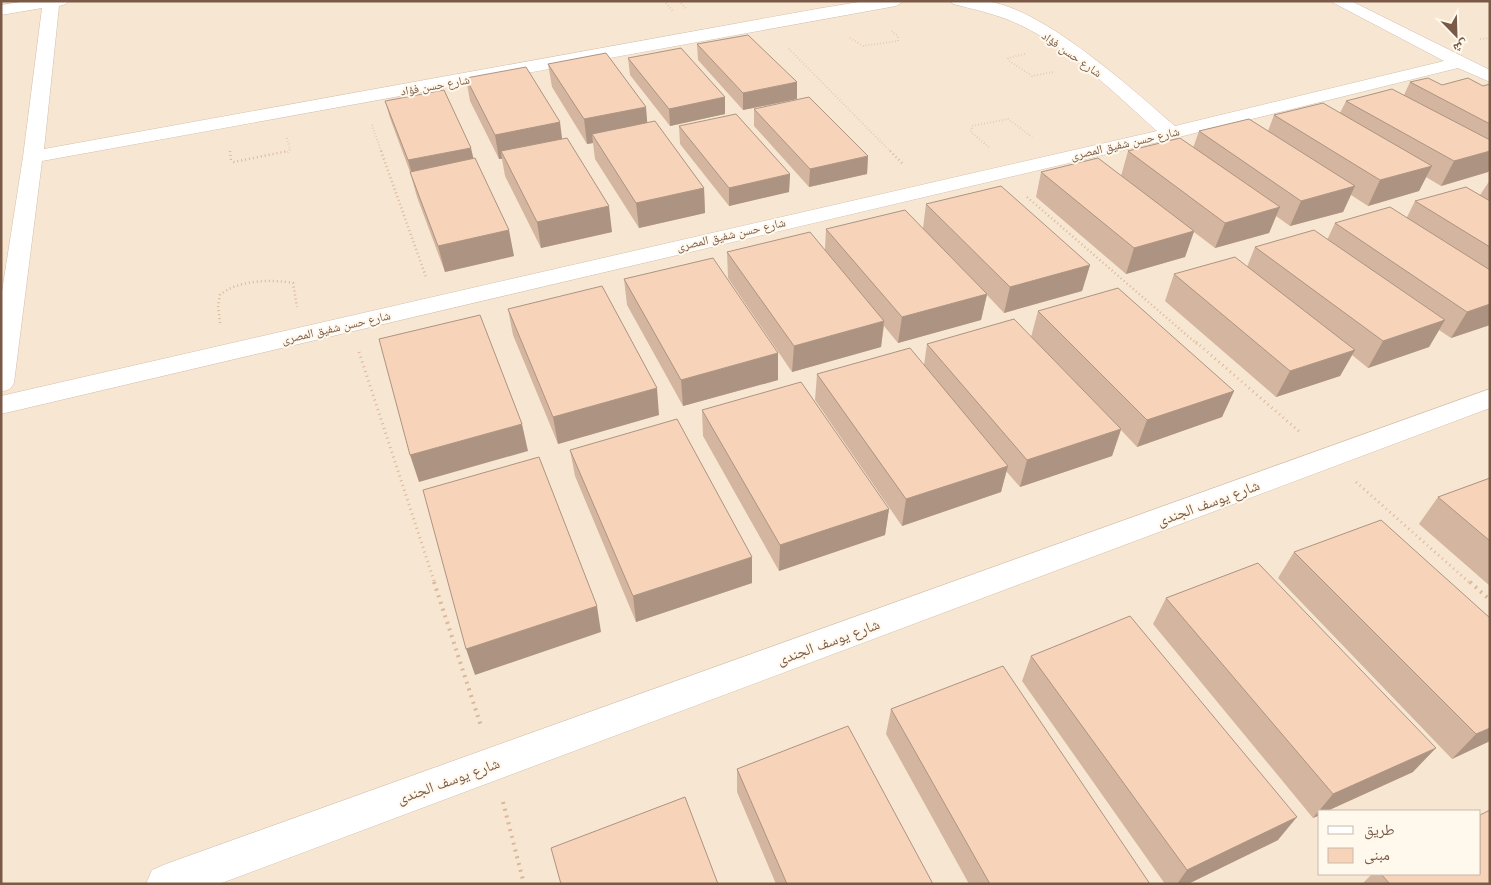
<svg xmlns="http://www.w3.org/2000/svg" width="1491" height="885" font-family="Lato,'Noto Naskh Arabic',sans-serif">
<style>
.residential{fill:#f7e7d2;fill-rule:evenodd}
.lines{fill:none;stroke-linecap:round;stroke-linejoin:round}
.minor-casing{stroke:#d4beab;stroke-width:1}
.path-far3{stroke:#dcb69b;stroke-width:2;stroke-dasharray:0.5 2.5;stroke-linecap:butt}
.path-far2{stroke:#dcb69b;stroke-width:2.5;stroke-dasharray:1 3;stroke-linecap:butt}
.path-far1{stroke:#dcb69b;stroke-width:3;stroke-dasharray:1 4;stroke-linecap:butt}
.path{stroke:#dcb69b;stroke-width:4;stroke-dasharray:2 5;stroke-linecap:butt}
.minor{fill:#fff;fill-rule:evenodd}
.wall{fill:#d4b59f}
.shaded-wall{fill:#ad9482}
.building{fill:#f7d3b9;stroke:#ad9482}
.labels{text-anchor:middle;dominant-baseline:central;stroke-width:4;stroke-linejoin:round;paint-order:stroke}
.far-street-label{font-size:12px;fill:#7a5a46;stroke:#fff8ed}
.street-label{font-size:15px;fill:#7a5a46;stroke:#fff8ed}
</style>
<rect width="100%" height="100%" fill="#fef5e4"/>
<!-- residential -->
<path class="residential" d="M1,1H1490V884H1ZM1320,811H1480V874H1320Z"/>
<g class="lines">
<defs>
<path id="minor" d="M27,1H68L66,4L59,6L44,149L822,8L865,1H904L896,6L42,161L14,383L10,389L1,392V298L23,157L42,8L1,15V5Z
M951,1C962,1 975,0 986,1C1045,9 1130,88 1175,126L1444,61L1330,1H1351L1490,70V82L1458,68L1171,139L1,414V396L1157,131C1112,91 1065,43 1009,20C991,13 973,9 953,4Z
M1490,389V408L219,884H146L152,870L166,864Z"/>
</defs>
<!-- minor casing -->
<use href="#minor" class="minor-casing"/>
<!-- path-far3 -->
<path class="path-far3" d="M664,1L674,12
M679,1L687,10
M850,38L863,46L898,41V36L890,30
M1480,39L1490,38
M789,49L892,153
M1025,54L1008,58V60L1032,76L1054,72
M372,125L382,153
M287,138L290,149L287,153
M989,147L971,132L972,126L1008,119L1032,137"/>
<!-- path-far2 -->
<path class="path-far2" d="M230,151L231,160L234,162L288,151
M381,151L426,277
M890,151L904,165
M1027,197L1197,344
M220,323L218,305L220,295C237,280 272,279 293,283L297,307"/>
<!-- path-far1 -->
<path class="path-far1" d="M1196,342L1301,433
M359,352L435,584
M1356,482L1471,584"/>
<!-- path -->
<path class="path" d="M434,582L481,726
M1470,582L1490,600
M503,802L524,884"/>
<!-- minor -->
<use href="#minor" class="minor"/>
</g>
<!-- wall -->
<path class="wall" d="M697,44L797,99L743,110L698,60Z
M628,58L725,97V114L670,126L630,75Z
M548,64L648,123L704,188L705,213L639,228L595,159L593,143L587,144L552,87Z
M466,78L562,139L612,232L541,248L505,176L502,159H499L470,101Z
M1410,82L1442,85L1483,86L1490,84V169L1488,172L1441,186L1426,177L1419,191L1368,206L1351,195L1343,212L1290,226L1276,216L1269,233L1215,248L1194,232L1185,257L1126,274L1036,197L1041,172L1121,176L1128,151L1193,148L1199,131H1268L1274,115L1340,113L1346,101L1404,95Z
M385,101L473,159L514,256L445,272L417,197L410,172L390,118Z
M754,109L868,156L867,174L809,187L754,126Z
M679,126L790,174L789,192L729,206L680,144Z
M1490,180V325L1451,338L1439,330L1429,347L1368,368L1352,355L1340,376L1276,397L1165,301L1174,274L1247,267L1255,247L1327,240L1335,223L1407,217L1415,201L1480,195Z
M926,204L1090,265L1082,291L1004,313L987,295L981,320L898,343L884,326L881,347L792,372L728,278L727,252L825,249L826,229L923,228Z
M624,279L778,353V380L683,406L627,305Z
M508,309L659,415L558,444L513,335Z
M1038,311L1234,391L1222,417L1137,447L1121,430L1112,456L1020,487L1006,471L1001,492L902,526L815,400L817,374L924,365L927,344L1031,337Z
M702,410L889,509L885,535L779,571L703,436Z
M570,450L752,583L636,622L575,476Z
M1490,478V586L1419,524L1438,497Z
M1294,552L1490,741L1452,759L1278,578Z
M1166,598L1413,772L1327,811H1320V815L1313,818L1153,624Z
M1031,656L1278,840L1188,884H1165L1022,681Z
M891,709L1150,884H969L886,734Z
M737,769L933,884H776L737,792Z
M1372,874H1480L1490,884H1362Z"/>
<!-- shaded-wall -->
<path class="shaded-wall" d="M797,82V99L743,110V93Z
M725,97V114L670,126L669,109Z
M646,107L648,131L592,134L593,143L587,144L584,119Z
M560,122L563,146L501,151L502,159H499L495,135Z
M471,148L475,165L413,178L408,160Z
M1490,151V169L1488,172L1441,186L1454,161Z
M868,156L867,174L809,187L810,169Z
M1432,166L1419,191L1368,206L1380,180Z
M790,174L789,192L729,206V188Z
M1355,186L1343,212L1290,226L1301,201Z
M704,188L705,213L639,228L636,203Z
M609,206L612,232L541,248L537,222Z
M1280,207L1269,233L1215,248L1225,223Z
M509,230L514,256L445,272L438,246Z
M1194,231L1185,257L1126,274L1134,248Z
M1090,265L1082,291L1004,313L1010,287Z
M987,294L981,320L898,343L902,317Z
M1490,304V325L1451,338L1467,312Z
M1445,320L1429,347L1368,368L1383,341Z
M884,321L881,347L792,372L794,346Z
M1355,350L1340,376L1276,397L1290,371Z
M778,353V380L683,406L681,380Z
M657,388L659,415L558,444L553,417Z
M1234,391L1222,417L1137,447L1147,420Z
M522,424L528,451L419,482L410,455Z
M1121,429L1112,456L1020,487L1027,460Z
M1008,466L1001,492L902,526L906,499Z
M889,509L885,535L779,571L780,545Z
M752,557V583L636,622L633,596Z
M597,606L601,632L475,675L466,649Z
M1490,728V741L1452,759L1476,734Z
M1436,748L1413,772L1327,811H1320V815L1313,818L1333,794Z
M1297,817L1278,840L1188,884H1177L1187,870Z"/>
<!-- building -->
<path class="building" d="M748,35L797,82L743,93L697,44Z
M681,48L725,97L669,109L628,58Z
M606,53L646,107L584,119L548,64Z
M526,67L560,122L495,135L466,78Z
M1428,78L1442,85L1468,78L1483,86L1490,84V124L1410,82Z
M1392,89L1490,140V151L1454,161L1346,101Z
M444,90L471,148L408,160L385,101Z
M809,97L868,156L810,169L754,109Z
M1323,103L1432,166L1380,180L1274,115Z
M736,114L790,174L729,188L679,126Z
M1249,119L1355,186L1301,201L1199,131Z
M655,121L704,188L636,203L592,134Z
M567,138L609,206L537,222L501,151Z
M1180,138L1280,207L1225,223L1128,151Z
M475,158L509,230L438,246L410,172Z
M1098,158L1194,231L1134,248L1041,172Z
M1001,186L1090,265L1010,287L926,204Z
M1466,187L1490,201V247L1415,201Z
M1390,207L1490,270V304L1467,312L1335,223Z
M905,210L987,294L902,317L826,229Z
M1314,230L1445,320L1383,341L1255,247Z
M810,232L884,321L794,346L727,252Z
M1235,257L1355,350L1290,371L1174,274Z
M713,258L778,353L681,380L624,279Z
M602,286L657,388L553,417L508,309Z
M1118,288L1234,391L1147,420L1038,311Z
M480,315L522,424L410,455L379,339Z
M1014,319L1121,429L1027,460L927,344Z
M910,348L1008,466L906,499L817,374Z
M801,382L889,509L780,545L702,410Z
M677,419L752,557L633,596L570,450Z
M539,457L597,606L466,649L423,490Z
M1490,478V541L1438,497Z
M1381,520L1490,618V728L1476,734L1294,552Z
M1258,563L1436,748L1333,794L1166,598Z
M1130,616L1297,817L1187,870L1031,656Z
M1003,666L1150,884H990L891,709Z
M848,726L933,884H787L737,769Z
M685,797L718,884H561L551,848Z
M1490,810V884H1390L1381,874H1480V815Z"/>
<g class="labels">
<!-- far-street labels -->
<g class="far-street-label">
<text transform="translate(1072 54) rotate(35)">شارع حسن فؤاد</text>
<text transform="translate(435 85) rotate(-10)">شارع حسن فؤاد</text>
<text transform="translate(1125 143) rotate(-13)">شارع حسن شفيق المصرى</text>
<text transform="translate(731 234) rotate(-13)">شارع حسن شفيق المصرى</text>
<text transform="translate(336 327) rotate(-13)">شارع حسن شفيق المصرى</text>
</g>
<!-- street labels -->
<g class="street-label">
<text transform="translate(1208 502) rotate(-20)">شارع يوسف الجندى</text>
<text transform="translate(828 641) rotate(-20)">شارع يوسف الجندى</text>
<text transform="translate(448 780) rotate(-20)">شارع يوسف الجندى</text>
</g>
</g>
<!-- border -->
<rect width="1491" height="885" fill="none" stroke="#7a5a46" stroke-width="5"/>
<!-- legend -->
<rect x="1318" y="810" width="162" height="65" fill="#fff8ed" stroke="#cab9aa"/>
<rect x="1328" y="826" width="25" height="8" fill="#ffffff" stroke="#cab9aa"/>
<text x="1364" y="835" font-size="15" fill="#7a5a46">طريق</text>
<rect x="1328" y="848" width="25" height="15" fill="#f7d3b9" stroke="#cab9aa"/>
<text x="1364" y="860" font-size="15" fill="#7a5a46">مبنى</text>
<!-- north arrow -->
<g transform="translate(1456 35) rotate(157)" stroke="#fff8ed" stroke-width="4" paint-order="stroke">
<path d="M0-4L9 19L0 12L-9 19Z" fill="#7a5a46"/>
<text y="-8" font-size="14" font-weight="bold" text-anchor="middle" fill="#7a5a46">ش</text>
</g>
</svg>
